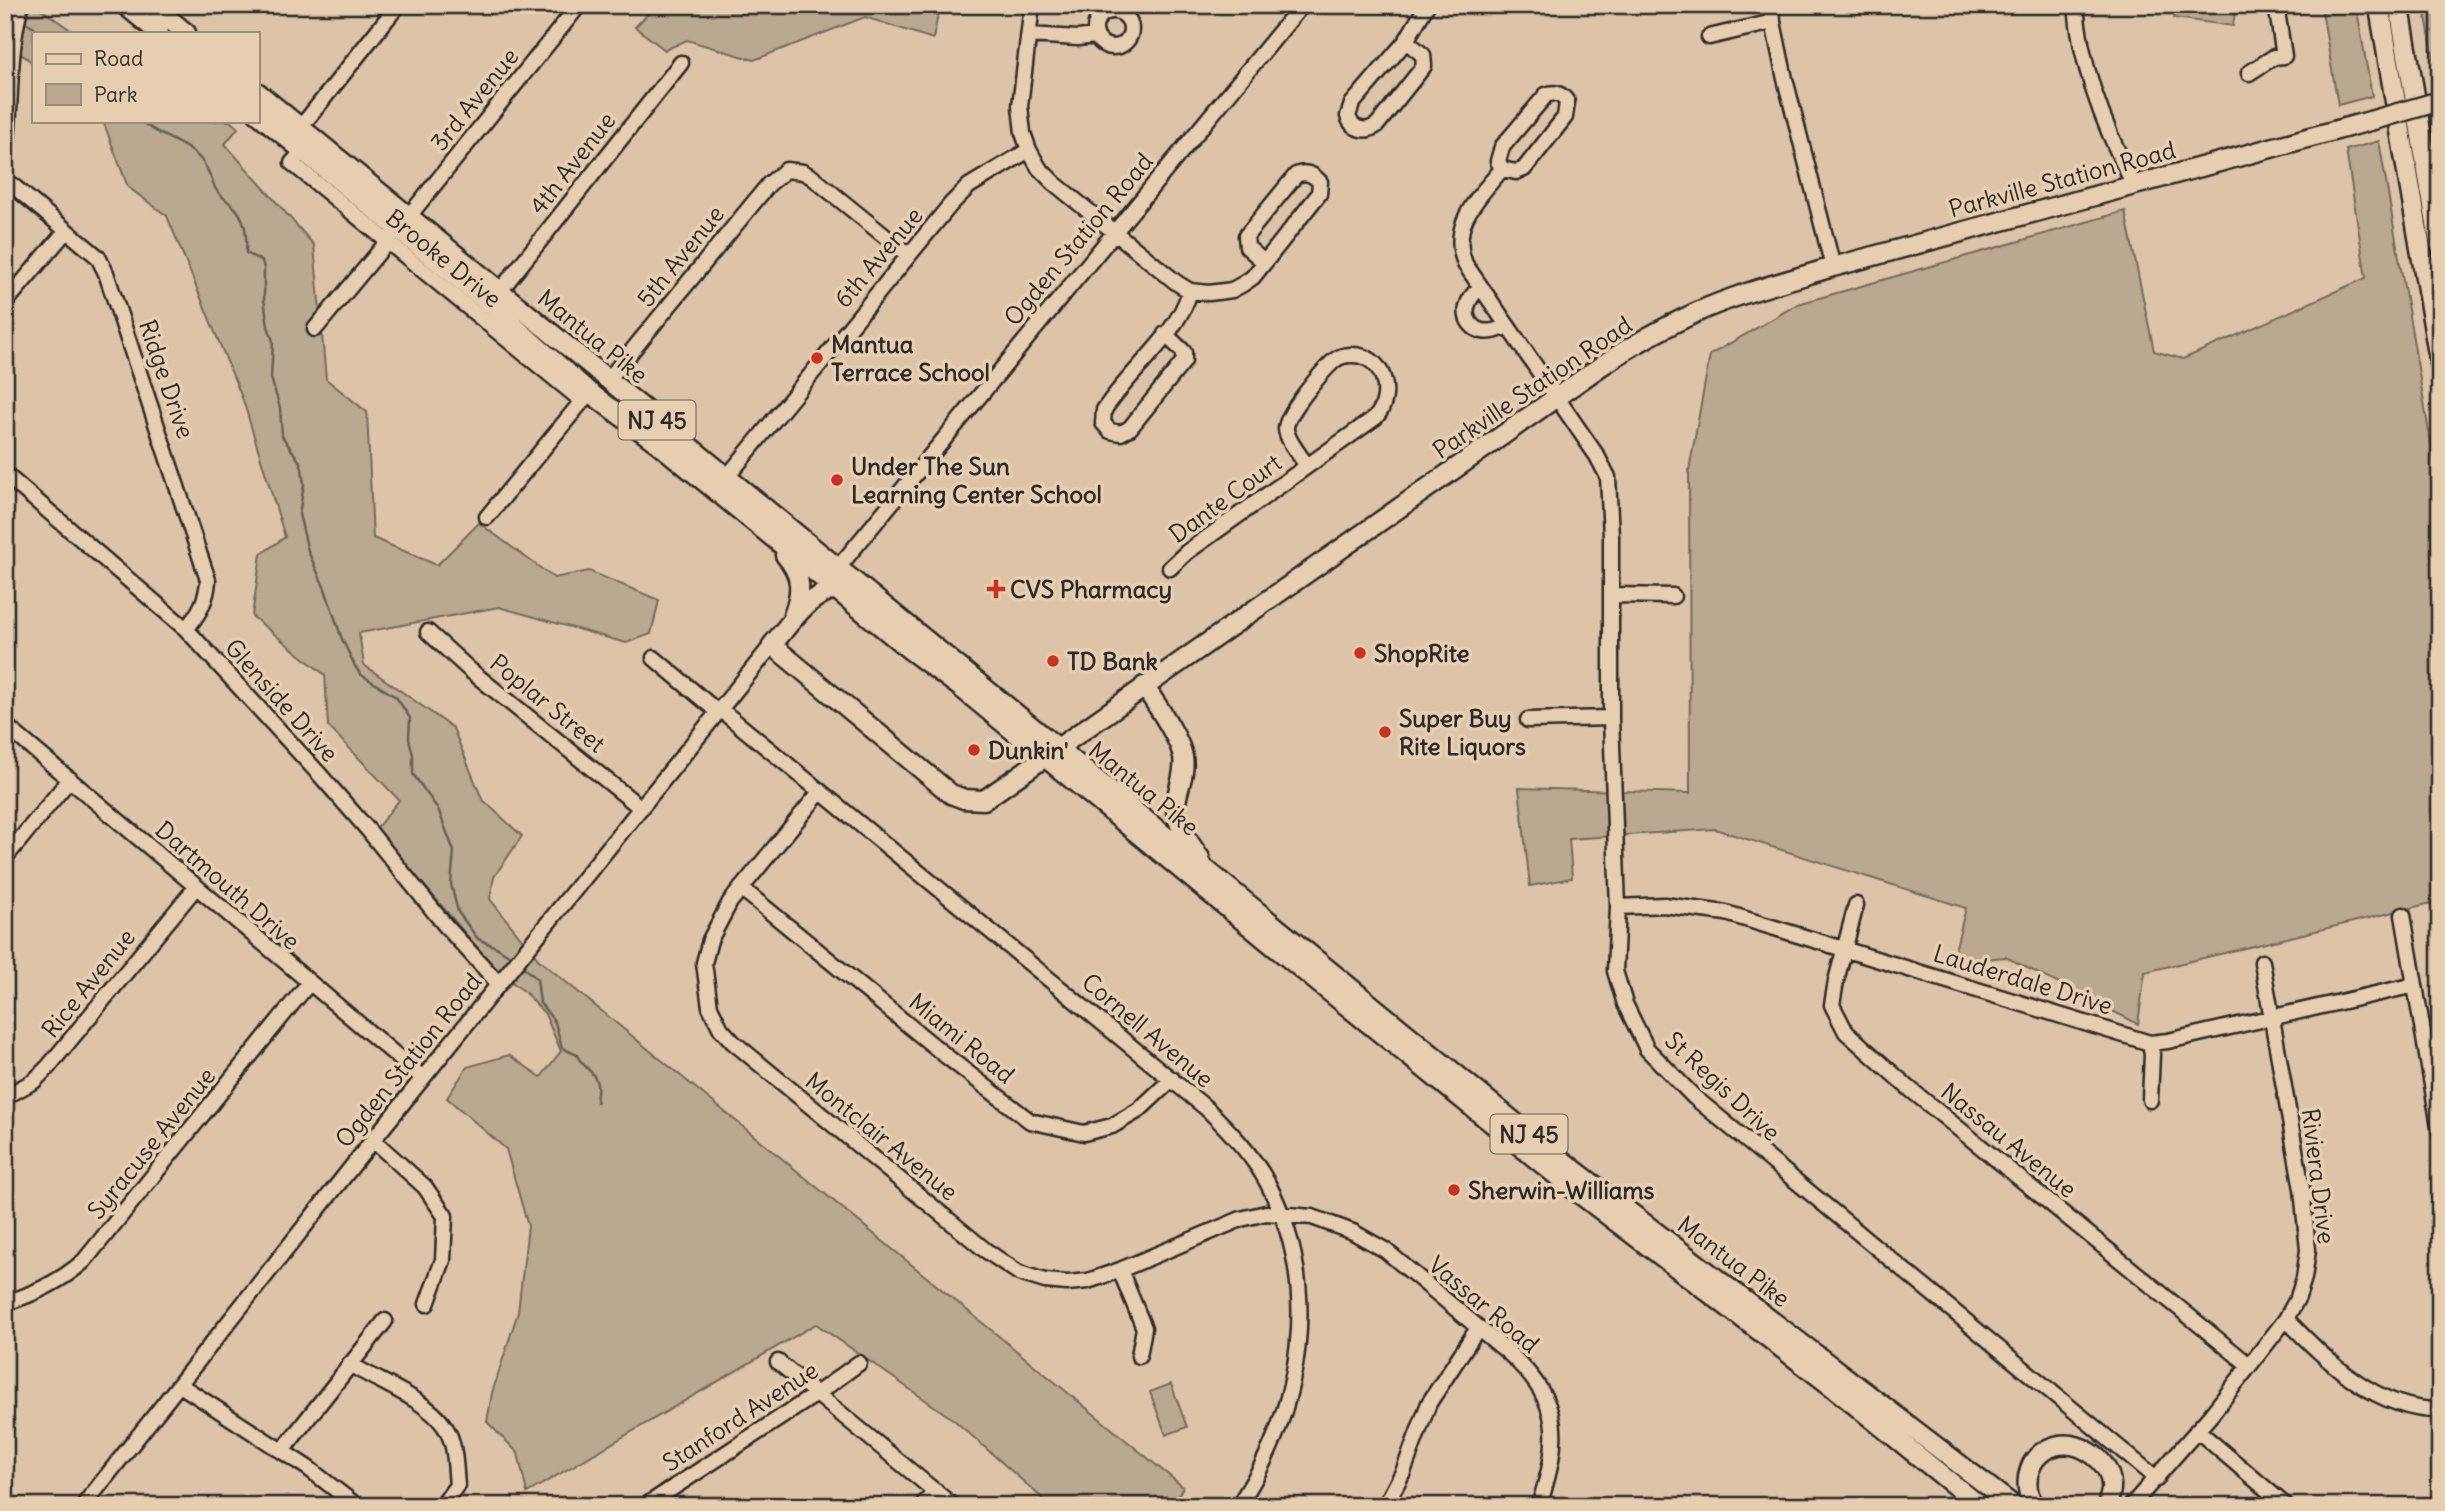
<svg xmlns="http://www.w3.org/2000/svg" width="2445" height="1511" font-family="Delius,sans-serif">
<style>
.green{fill:#bba890;stroke:#736a5e;stroke-width:2}
.lines{fill:none;stroke-linecap:round;stroke-linejoin:round}
.stream{stroke:#686056;stroke-width:2.5}
.minor-casing{stroke:#2b2b2b;stroke-width:19}
.major-casing{stroke:#2b2b2b;stroke-width:23}
.highway-casing{stroke:#2b2b2b;stroke-width:24}
.minor{stroke:#e8ceb0;stroke-width:14}
.major{stroke:#e8ceb0;stroke-width:18}
.highway{stroke:#e8ceb0;stroke-width:19}
.major-bridge-casing{stroke:#2b2b2b;stroke-width:23;stroke-linecap:butt}
.major-bridge{stroke:#e8ceb0;stroke-width:18}
.poi-dot{fill:#c8321e;stroke:#e8ceb0;stroke-width:2.5}
.labels{text-anchor:middle;dominant-baseline:central;stroke-width:7;stroke-linejoin:round;paint-order:stroke}
.shield{fill:#e8ceb0;stroke:#645c53;stroke-width:2}
.shield-label{font-size:23px;font-weight:bold;fill:#2b2b2b}
.street-label{font-size:24px;fill:#2b2b2b;stroke:#e8ceb0}
.poi-label{font-size:24px;font-weight:bold;fill:#2b2b2b;stroke:#e8ceb0;text-anchor:start}
</style>
<rect width="100%" height="100%" fill="#ddc4a8"/>
<filter id="ink" filterUnits="userSpaceOnUse"><feTurbulence type="fractalNoise" baseFrequency=".0143" numOctaves="2"/><feDisplacementMap in="SourceGraphic" scale="14" xChannelSelector="R" yChannelSelector="G"/><feConvolveMatrix kernelMatrix="1 2 1 2 8 2 1 2 1" color-interpolation-filters="sRGB"/></filter>
<g filter="url(#ink)">
<!-- green -->
<path class="green" d="M25,5H35L75,33H33V63L16,50Z
M657,5H940L933,39L865,17L754,60L687,40L665,50L635,27Z
M2176,5H2236L2233,26L2174,18Z
M2321,5H2356L2372,96L2338,105Z
M2424,5H2440V77L2437,78Z
M103,121H230L238,128L225,144L314,245L326,379L367,412L373,538L437,565L479,523L554,578L589,571L659,600L651,634L626,643L499,607L359,633L364,665L453,728L482,799L522,836L494,877L490,899L538,959L1183,1487L1172,1506H1051L954,1420L816,1324L527,1493L518,1453L487,1422L492,1393L518,1312L528,1226L506,1149L447,1098L467,1067L509,1055L541,1077L561,1051L545,1014L525,992L498,972L376,829L399,800L328,726L325,675L252,616L261,554L285,537L243,400L167,216L128,187Z
M2379,141L2440,496V901L2145,972L2138,1024L2006,957L1952,962L1966,908L1715,829L1569,839L1572,878L1530,886L1519,788L1690,793L1689,470L1710,355L1798,304L2125,211L2154,351L2183,359L2366,278L2346,150Z
M1171,1384L1187,1427L1166,1435L1150,1392Z"/>
<g class="lines">
<!-- stream -->
<path class="stream" d="M24,21L41,33
M141,121C157,135 177,140 193,152C205,161 210,175 215,188C219,195 225,199 231,204C246,216 247,235 246,253L262,261L264,268V299L268,326L273,341L271,378L280,408L282,436L300,462L302,469L304,485L299,514L308,551L325,589L342,639L355,666L360,674L396,697L410,718L409,739L413,755V774L438,809L454,851L451,884L458,912L478,939L498,948L513,958
M521,965L537,979L540,1003L555,1022L562,1048L577,1055C581,1066 595,1071 597,1084C598,1090 596,1096 597,1102"/>
<defs>
<path id="minor" d="M1032,5L1020,106L1023,133L1029,150L1039,168L1054,183L1177,283L1190,291L1209,293L1232,290L1243,284L1253,277L1319,194L1320,182C1313,174 1306,171 1296,175L1246,236L1247,247L1264,262
M1772,5L1773,22L1785,79L1833,267
M2076,5C2080,66 2106,131 2134,185
M1095 29a18 18 0 1 1 36 0a18 18 0 1 1-36 0Z
M1029,35L1078,38L1096,36
M1709,37L1773,22
M1406,41L1423,55L1424,66L1377,125C1366,133 1352,130 1348,116L1352,104Z
M1406,41L1427,5
M2249,73L2274,57L2284,56L2276,5
M301,127L398,5
M304,150L292,163L581,400
M5,160C12,109 7,55 21,5
M1502,169L1498,161L1502,147L1546,95C1555,91 1562,94 1567,102L1565,117L1524,169L1516,172L1502,169C1478,198 1449,224 1465,264L1597,456L1608,477L1611,536V718L1618,907L1615,971L1625,1004L1647,1049L1694,1097L2157,1479
M5,179L98,257L106,273L208,580C207,600 199,614 186,629
M409,216L575,10
M1480,288C1450,312 1475,346 1507,325
M500,291L681,63
M5,303L66,231
M315,329L393,235
M1165,334L1184,352V361L1130,428L1121,433L1110,431L1103,423L1104,410C1129,371 1177,337 1190,291
M608,380L769,184L786,170L803,172L812,177L908,255
M5,474L186,629L320,775L369,831L445,925L499,984
M727,477L951,204L969,186L1029,150
M487,517L588,394
M1170,568L1187,552L1376,417C1395,395 1384,353 1350,355C1345,355 1339,357 1335,360C1323,370 1285,415 1286,429C1287,441 1301,456 1307,466
M837,569L1302,5
M1611,595L1673,596
M428,632L471,671L641,808
M654,658L719,713
M721,710L1206,1108C1229,1130 1252,1154 1267,1182C1323,1287 1302,1410 1238,1506
M1528,720L1611,718
M5,725L423,1078
M820,792L730,902L710,940L704,963L710,1007L721,1029L733,1042L985,1250L1019,1273L1045,1281L1067,1283L1088,1281L1120,1270L1241,1219L1266,1213L1312,1217L1353,1232L1385,1250L1509,1353C1564,1404 1560,1439 1539,1506
M9,853L70,779
M741,888L946,1056L1030,1121L1084,1133L1112,1126L1139,1110L1172,1079
M1856,905L1836,981L1832,1005L1846,1032L1910,1089L2249,1365
M1618,907L1664,905L1726,913L2150,1043L2168,1041L2415,985
M2403,915L2440,1132
M5,1097L34,1081L48,1067L196,887
M2150,1100L2152,1054L2150,1043
M373,1140L425,1187L445,1216L443,1260L427,1304
M1120,1270L1144,1328L1139,1356
M5,1303C35,1294 60,1282 84,1261L309,983
M2286,1319C2327,1361 2377,1411 2440,1410
M778,1362L953,1506
M350,1364C378,1382 427,1399 445,1427C456,1443 455,1467 457,1485L442,1506
M180,1385L308,1468L357,1506
M2197,1430L2286,1506
M282,1451L385,1321
M83,1506L373,1140L772,645
M645,1506L818,1393L859,1363
M922,1506L936,1491
M1385,1506L1403,1472L1429,1403L1478,1328
M2131,1506L2210,1416L2286,1319L2298,1297L2304,1278L2308,1250L2302,1189L2262,962"/>
<path id="major" d="M125,5L159,33
M152,5L186,33
M257,92L1551,1152L2014,1506
M257,113L489,304L589,392L660,445L910,650L960,687L1316,981L1572,1188L1830,1385L1980,1506
M785,555C803,576 802,591 793,616
M835,589C807,596 790,624 772,645L951,794L964,799L984,800L1601,366C1631,346 1662,328 1695,313C1739,293 1787,281 1833,267L2370,121
M1144,686C1155,702 1180,738 1183,757C1186,774 1177,789 1176,804C1174,822 1190,844 1200,858
M2034,1506C2020,1482 2029,1451 2059,1445C2081,1441 2110,1461 2111,1484C2112,1491 2109,1499 2107,1506"/>
<path id="highway" d="M2379,5L2440,363
M2399,5L2440,244"/>
</defs>
<!-- minor casing -->
<use href="#minor" class="minor-casing"/>
<!-- major casing -->
<use href="#major" class="major-casing"/>
<!-- highway casing -->
<use href="#highway" class="highway-casing"/>
<!-- minor -->
<use href="#minor" class="minor"/>
<!-- major -->
<use href="#major" class="major"/>
<!-- highway -->
<use href="#highway" class="highway"/>
<defs>
<path id="major-bridge" d="M2370,121L2440,101"/>
</defs>
<!-- major-bridge casing -->
<use href="#major-bridge" class="major-bridge-casing"/>
<!-- major-bridge -->
<use href="#major-bridge" class="major-bridge"/>
</g>
</g>
<!-- markers -->
<g class="poi-dot">
<circle cx="817" cy="358" r="7"/>
<circle cx="837" cy="480" r="7"/>
<path d="M992.5 578.5h7v7h7v7h-7v7h-7v-7h-7v-7h7z"/>
<circle cx="1360" cy="653" r="7"/>
<circle cx="1053" cy="661" r="7"/>
<circle cx="1385" cy="732" r="7"/>
<circle cx="974" cy="750" r="7"/>
<circle cx="1454" cy="1190" r="7"/>
</g>
<g class="labels">
<!-- shield labels -->
<g class="shield">
<rect x="618.5" y="400.5" width="77" height="39" rx="5"/>
<rect x="1490.5" y="1114.5" width="77" height="39" rx="5"/>
</g>
<g class="shield-label">
<text x="657" y="420">NJ 45</text>
<text x="1529" y="1134">NJ 45</text>
</g>
<!-- street labels -->
<g class="street-label">
<text transform="translate(474 99) rotate(-51)">3rd Avenue</text>
<text transform="translate(572 163) rotate(-52)">4th Avenue</text>
<text transform="translate(2062 179) rotate(-15)">Parkville Station Road</text>
<text transform="translate(1078 239) rotate(-50)">Ogden Station Road</text>
<text transform="translate(680 256) rotate(-51)">5th Avenue</text>
<text transform="translate(878 257) rotate(-50)">6th Avenue</text>
<text transform="translate(444 258) rotate(39)">Brooke Drive</text>
<text transform="translate(593 336) rotate(39)">Mantua Pike</text>
<text transform="translate(167 379) rotate(71)">Ridge Drive</text>
<text transform="translate(1532 387) rotate(-34)">Parkville Station Road</text>
<text transform="translate(1225 498) rotate(-36)">Dante Court</text>
<text transform="translate(282 700) rotate(48)">Glenside Drive</text>
<text transform="translate(548 703) rotate(39)">Poplar Street</text>
<text transform="translate(1144 788) rotate(39)">Mantua Pike</text>
<text transform="translate(228 885) rotate(41)">Dartmouth Drive</text>
<text transform="translate(2023 979) rotate(17)">Lauderdale Drive</text>
<text transform="translate(88 983) rotate(-51)">Rice Avenue</text>
<text transform="translate(1148 1030) rotate(40)">Cornell Avenue</text>
<text transform="translate(962 1038) rotate(39)">Miami Road</text>
<text transform="translate(408 1060) rotate(-51)">Ogden Station Road</text>
<text transform="translate(1723 1086) rotate(43)">St Regis Drive</text>
<text transform="translate(882 1136) rotate(39)">Montclair Avenue</text>
<text transform="translate(2009 1140) rotate(39)">Nassau Avenue</text>
<text transform="translate(151 1143) rotate(-51)">Syracuse Avenue</text>
<text transform="translate(2319 1176) rotate(83)">Riviera Drive</text>
<text transform="translate(1734 1261) rotate(37)">Mantua Pike</text>
<text transform="translate(1484 1304) rotate(40)">Vassar Road</text>
<text transform="translate(740 1416) rotate(-33)">Stanford Avenue</text>
</g>
<!-- poi labels -->
<g class="poi-label">
<text x="831" y="344">Mantua<tspan x="831" dy="28">Terrace School</tspan></text>
<text x="851" y="466">Under The Sun<tspan x="851" dy="28">Learning Center School</tspan></text>
<text x="1010" y="589">CVS Pharmacy</text>
<text x="1374" y="653">ShopRite</text>
<text x="1067" y="661">TD Bank</text>
<text x="1399" y="718">Super Buy<tspan x="1399" dy="28">Rite Liquors</tspan></text>
<text x="988" y="750">Dunkin'</text>
<text x="1468" y="1190">Sherwin-Williams</text>
</g>
</g>
<!-- margin -->
<rect width="2445" height="1511" fill="none" stroke="#e8ceb0" stroke-width="28"/>
<rect x="14" y="14" width="2417" height="1483" fill="none" stroke="#2b2b2b" stroke-width="2.5" filter="url(#ink)"/>
<!-- legend -->
<rect x="32" y="32" width="228" height="91" fill="#e8ceb0" stroke="#9c8d7b" stroke-width="2"/>
<rect x="46" y="54" width="35" height="10" fill="#e8ceb0" stroke="#9c8d7b" stroke-width="2"/>
<text x="94" y="66" font-size="21" fill="#2b2b2b">Road</text>
<rect x="46" y="84" width="35" height="21" fill="#bba890" stroke="#9c8d7b" stroke-width="2"/>
<text x="94" y="102" font-size="21" fill="#2b2b2b">Park</text>
</svg>
